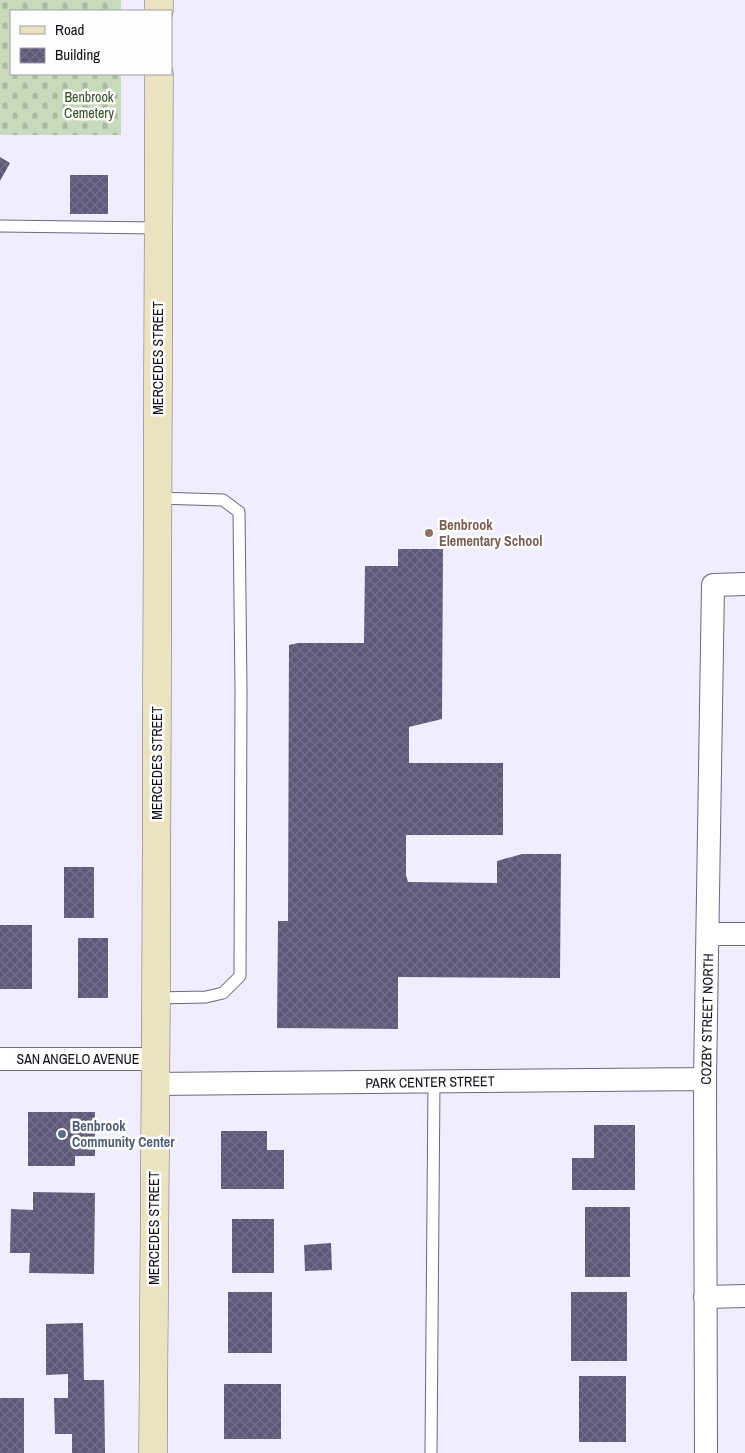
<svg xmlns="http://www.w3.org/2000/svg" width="745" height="1453" font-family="'Archivo Narrow',sans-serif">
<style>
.cemetery{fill:url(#cemetery-stones)}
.building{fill:url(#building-cross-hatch)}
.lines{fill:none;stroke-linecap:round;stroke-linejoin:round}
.lane-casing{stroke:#6c687f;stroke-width:13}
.street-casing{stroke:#6c687f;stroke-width:24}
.secondary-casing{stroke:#6c687f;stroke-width:29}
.lane{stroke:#fff;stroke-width:11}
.street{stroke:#fff;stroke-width:22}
.secondary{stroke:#ebe2bf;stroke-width:28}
.education-dot{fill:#8d6e63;stroke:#fdfdfd;stroke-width:2}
.service-dot{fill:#5c6f8a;stroke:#fdfdfd;stroke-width:2}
.labels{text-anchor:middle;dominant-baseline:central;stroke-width:5;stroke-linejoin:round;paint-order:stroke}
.park-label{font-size:14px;fill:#314d1b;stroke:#fdfdfd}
.street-label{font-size:14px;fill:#110f18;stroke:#fdfdfd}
.education-label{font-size:14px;font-weight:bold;fill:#785e54;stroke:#fdfdfd;text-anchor:start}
.service-label{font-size:14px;font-weight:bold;fill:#4e5e75;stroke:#fdfdfd;text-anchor:start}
</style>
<defs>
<pattern id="cemetery-stones" width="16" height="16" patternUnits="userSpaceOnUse" patternTransform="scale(1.25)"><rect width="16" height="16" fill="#c7dabc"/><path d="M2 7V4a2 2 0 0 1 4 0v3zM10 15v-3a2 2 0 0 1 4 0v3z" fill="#aabaa1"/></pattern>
<pattern id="building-cross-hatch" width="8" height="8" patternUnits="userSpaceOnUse" patternTransform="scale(1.25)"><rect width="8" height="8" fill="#5e5879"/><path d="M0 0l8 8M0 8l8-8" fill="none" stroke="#747089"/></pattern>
</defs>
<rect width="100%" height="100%" fill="#f0edfe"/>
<!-- cemetery -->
<path class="cemetery" d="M0,0H121V11H11V74H121V135H0Z"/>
<!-- building -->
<path class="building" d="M0,157L10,163L0,181Z
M70,175H108V214H70Z
M398,549H443L442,719L409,727V763H503V835H406V875L408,882L497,883V861L522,854H561L560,978L398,977V1029L277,1028L278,921H288L289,645L298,643H364L365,566H398Z
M64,867H94V918H64Z
M0,925H32V989H0Z
M78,938H108V998H78Z
M28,1112H95V1156H75V1166H28Z
M594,1125H635V1190H572V1158H594Z
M221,1131H267V1150H284V1189H221Z
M33,1192L95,1193L94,1274L29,1273L30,1253H10L11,1209L33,1210Z
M585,1207H630V1277H585Z
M232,1219H274V1273H232Z
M331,1243L332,1270L305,1271L304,1245Z
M228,1292H272V1353H228Z
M571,1292H627V1361H571Z
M83,1323L84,1380H104L105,1453H72V1434H55L54,1398H68V1374L46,1375V1324Z
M579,1376H626V1442H579Z
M224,1384H281V1439H224Z
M0,1398H24V1453H0Z"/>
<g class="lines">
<defs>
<path id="lane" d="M0,226L158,228
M156,998L206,997L223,993L240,976L241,690L239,512L223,500L157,498
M431,1453L434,1082"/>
<path id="street" d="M708,934H745
M0,1059H156
M155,1084L705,1079
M705,1297L745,1296
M706,1453L705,1079L713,585L745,584"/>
<path id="secondary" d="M159,11V0
M153,1453L156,998L159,74"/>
</defs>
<!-- lane casing -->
<use href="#lane" class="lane-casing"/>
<!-- street casing -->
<use href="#street" class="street-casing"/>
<!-- secondary casing -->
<use href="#secondary" class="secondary-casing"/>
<!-- lane -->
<use href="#lane" class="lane"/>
<!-- street -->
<use href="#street" class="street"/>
<!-- secondary -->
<use href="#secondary" class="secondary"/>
</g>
<!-- markers -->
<circle class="education-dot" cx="429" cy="533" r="5"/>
<circle class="service-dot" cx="62" cy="1134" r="5"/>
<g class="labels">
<!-- park labels -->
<g class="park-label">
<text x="89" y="97">Benbrook<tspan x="89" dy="16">Cemetery</tspan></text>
</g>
<!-- street labels -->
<g class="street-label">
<text transform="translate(158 358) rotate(-90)">MERCEDES STREET</text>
<text transform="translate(157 763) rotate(-90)">MERCEDES STREET</text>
<text transform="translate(707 1019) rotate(-89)">COZBY STREET NORTH</text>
<text x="78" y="1059">SAN ANGELO AVENUE</text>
<text transform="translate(430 1082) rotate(-1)">PARK CENTER STREET</text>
<text transform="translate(154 1228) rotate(-90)">MERCEDES STREET</text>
</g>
<!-- education labels -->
<g class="education-label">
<text x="439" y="525">Benbrook<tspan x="439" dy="16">Elementary School</tspan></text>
</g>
<!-- service labels -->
<g class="service-label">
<text x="72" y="1126">Benbrook<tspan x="72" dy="16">Community Center</tspan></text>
</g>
</g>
<!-- legend -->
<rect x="10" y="10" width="162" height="65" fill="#fdfdfd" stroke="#9f9ea1"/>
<rect x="20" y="26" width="25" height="8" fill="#ebe2bf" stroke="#9f9ea1"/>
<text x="55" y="35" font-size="15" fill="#110f18">Road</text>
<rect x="20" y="48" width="25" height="15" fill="url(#building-cross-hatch)" stroke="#9f9ea1"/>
<text x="55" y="60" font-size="15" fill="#110f18">Building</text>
</svg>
